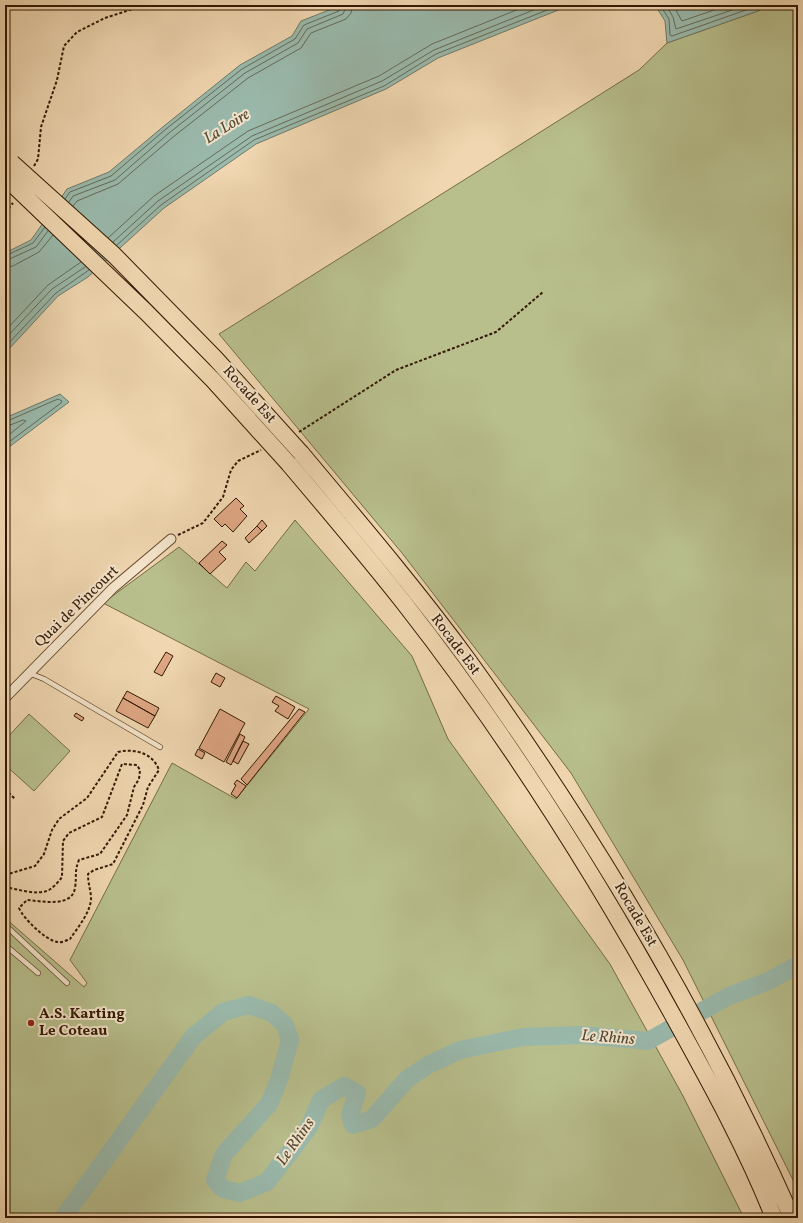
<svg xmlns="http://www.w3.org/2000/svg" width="803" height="1223" font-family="Vollkorn,serif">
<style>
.green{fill:#b8bf8d;stroke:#756c46}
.water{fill:#9abaad;stroke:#707a68}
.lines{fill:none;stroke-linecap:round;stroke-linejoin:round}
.shore{stroke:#666a56;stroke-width:1}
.river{stroke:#9abaad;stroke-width:18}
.building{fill:#e0a785;stroke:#321900}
.lane-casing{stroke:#62482c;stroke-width:6}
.street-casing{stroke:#62482c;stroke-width:11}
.highway-casing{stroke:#321900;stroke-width:18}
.path{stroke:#321900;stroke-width:2;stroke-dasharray:3 2;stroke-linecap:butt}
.lane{stroke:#f5e5cc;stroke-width:4.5}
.street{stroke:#f5e5cc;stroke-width:9}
.highway{stroke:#f0d7b1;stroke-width:16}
.highway-bridge-casing{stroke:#321900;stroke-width:18;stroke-linecap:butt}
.highway-bridge{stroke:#f0d7b1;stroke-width:16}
.poi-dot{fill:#8f2418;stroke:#f5e5cc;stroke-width:1.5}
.labels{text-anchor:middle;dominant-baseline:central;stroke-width:4;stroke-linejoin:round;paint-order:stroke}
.street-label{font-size:15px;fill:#321900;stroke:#f5e5cc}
.poi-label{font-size:15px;font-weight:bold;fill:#321900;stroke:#f5e5cc;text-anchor:start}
.water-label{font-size:16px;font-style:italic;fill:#514934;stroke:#f5e5cc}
</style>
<rect width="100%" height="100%" fill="#f0d7b1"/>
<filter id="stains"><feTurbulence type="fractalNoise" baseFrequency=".005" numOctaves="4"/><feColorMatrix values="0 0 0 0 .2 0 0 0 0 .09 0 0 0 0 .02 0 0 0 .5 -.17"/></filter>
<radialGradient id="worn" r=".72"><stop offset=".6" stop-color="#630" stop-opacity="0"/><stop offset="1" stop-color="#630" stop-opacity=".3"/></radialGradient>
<!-- green -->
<path class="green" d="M768,5H798V1190L683,960L571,773L402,553L219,334L639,70L667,43L758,11Z
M295,520L412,656L448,739L610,964L683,1096L744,1218H5V918L84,987L87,983L70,960L172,763L236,799L309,709L103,603L179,547L227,588L246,562L255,571Z
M29,714L70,751L34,791L5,765V740Z"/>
<!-- water -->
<path class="water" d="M342,5H571L438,58L386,89L256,144L164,208L88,277L58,296L9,349L5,416V253L31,240L67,189L109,172L164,126L240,65L292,36L301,21Z
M655,5H768L758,11L667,43L665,21Z
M60,394L69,402L5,450V418Z"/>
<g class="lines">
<!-- shore -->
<path class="shore" d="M660,5L669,19L670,35L672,36L760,5
M666,5L673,17L676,29L747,5
M673,5L682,21L729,5
M65,199L70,192L111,176L166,129L242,69L295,39L304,25L339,11L342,5
M69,202L73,196L115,180L169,133L245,73L298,43L307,29L343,14L347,5
M73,206L77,201L118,184L173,137L248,78L301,48L311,33L346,19L351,13L353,5
M108,238L154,196L248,131L379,76L432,44L529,5
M113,242L158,201L252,136L382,81L434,50L546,5
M117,245L161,205L254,140L384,86L436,54L560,5
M5,256L33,243L45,227
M5,261L36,247L48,231
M5,267L13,266L39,252L53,235
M5,331L48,285L81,262
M5,339L52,289L85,267
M5,347L56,293L89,270
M5,422L58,399L62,401L61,403L5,445
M5,427L23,420L26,421L5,438"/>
<!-- river -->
<path class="river" d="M63,1218L193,1037L223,1012L249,1005L272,1013L285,1025L290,1040L279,1080L269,1104L224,1154L215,1180L223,1189L240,1193L267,1182L309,1127L321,1100L344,1086L357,1093L350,1115L353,1125L372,1119L407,1079L428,1065L460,1050L523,1037L582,1035L648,1041L729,996L766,982L798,965"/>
</g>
<!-- building -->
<path class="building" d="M236,498L244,506L240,509L247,516L233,532L225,524L222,527L214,519Z
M262,520L267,526L262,531L257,526Z
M257,526L262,531L249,543L245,538Z
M222,541L227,545L219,552L226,559L210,574L199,563Z
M166,652L173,656L162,676L154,672Z
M216,673L225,678L220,687L211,682Z
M127,691L159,708L155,716L123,698Z
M276,696L295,707L288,719L275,711L279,706L272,702Z
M123,698L155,716L148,728L116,711Z
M220,709L245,723L224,762L199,748Z
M299,709L305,712L247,785L241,779Z
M76,713L84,718L82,721L74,716Z
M240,734L245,737L231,765L226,762Z
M243,741L249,744L238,764L233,761Z
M198,749L205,753L202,759L195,755Z
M237,780L246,786L237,798L231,794L236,785L234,784Z"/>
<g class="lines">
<defs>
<path id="lane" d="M29,673L44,679L160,747
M5,925L67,983
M5,945L38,973"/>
<path id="street" d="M5,698L113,588L171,539"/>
<path id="highway" d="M301,453C358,521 416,589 468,660C594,835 705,1021 792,1218
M289,464C328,510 367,556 404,603C505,732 592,869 671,1012C708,1079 746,1147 774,1218"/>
</defs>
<!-- lane casing -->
<use href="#lane" class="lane-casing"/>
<!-- street casing -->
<use href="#street" class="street-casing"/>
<!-- highway casing -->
<use href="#highway" class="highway-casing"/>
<!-- path -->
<path class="path" d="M34,166L38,159L41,127L57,80L64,46L77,32L105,18L145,5
M5,212L13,203
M299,432L396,370L496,332L543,292
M178,535L203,523L223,497L231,470L238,461L261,450
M5,789L15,799
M5,875L35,866L44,854L52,830L59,819L87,798L118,752C134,748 153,753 159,770L148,787L143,805L113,864L94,870L88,874C88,883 90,888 91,896C92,911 78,927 70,939C67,940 62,943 58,942C46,941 23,918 19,908L27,900C41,901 72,908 75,888C77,876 74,872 79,860L100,854L127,815L134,787L139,779L140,770L137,765L122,764L102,817L69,833L63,841L62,877C59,881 54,887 49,890C37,896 17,889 5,887"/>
<!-- lane -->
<use href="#lane" class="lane"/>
<!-- street -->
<use href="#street" class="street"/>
<!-- highway -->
<use href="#highway" class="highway"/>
<defs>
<path id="highway-bridge" d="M12,163L114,255L215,358L301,453
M5,177L146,312L213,380L289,464"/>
</defs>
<!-- highway-bridge casing -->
<use href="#highway-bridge" class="highway-bridge-casing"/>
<!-- highway-bridge -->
<use href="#highway-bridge" class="highway-bridge"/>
</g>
<!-- markers -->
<circle class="poi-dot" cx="31" cy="1023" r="4"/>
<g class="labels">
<!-- street labels -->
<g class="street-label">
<text transform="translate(249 395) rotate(48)">Rocade Est</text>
<text transform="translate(77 607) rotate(-44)">Quai de Pincourt</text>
<text transform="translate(455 645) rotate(53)">Rocade Est</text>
<text transform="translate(635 915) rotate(60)">Rocade Est</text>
</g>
<!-- poi labels -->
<g class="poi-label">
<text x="39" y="1014">A.S. Karting<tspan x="39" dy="17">Le Coteau</tspan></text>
</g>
<!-- water labels -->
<g class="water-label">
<text transform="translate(227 127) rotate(-32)">La Loire</text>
<text transform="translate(608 1038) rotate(4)">Le Rhins</text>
<text transform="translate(296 1142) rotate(-55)">Le Rhins</text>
</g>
</g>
<!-- margin -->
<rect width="803" height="1223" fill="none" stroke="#f0d7b1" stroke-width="20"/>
<rect x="6" y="6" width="791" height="1211" fill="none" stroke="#321900" stroke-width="2"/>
<rect x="10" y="10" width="783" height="1203" fill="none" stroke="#321900"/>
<rect width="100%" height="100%" filter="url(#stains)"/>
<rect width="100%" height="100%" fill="url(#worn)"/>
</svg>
